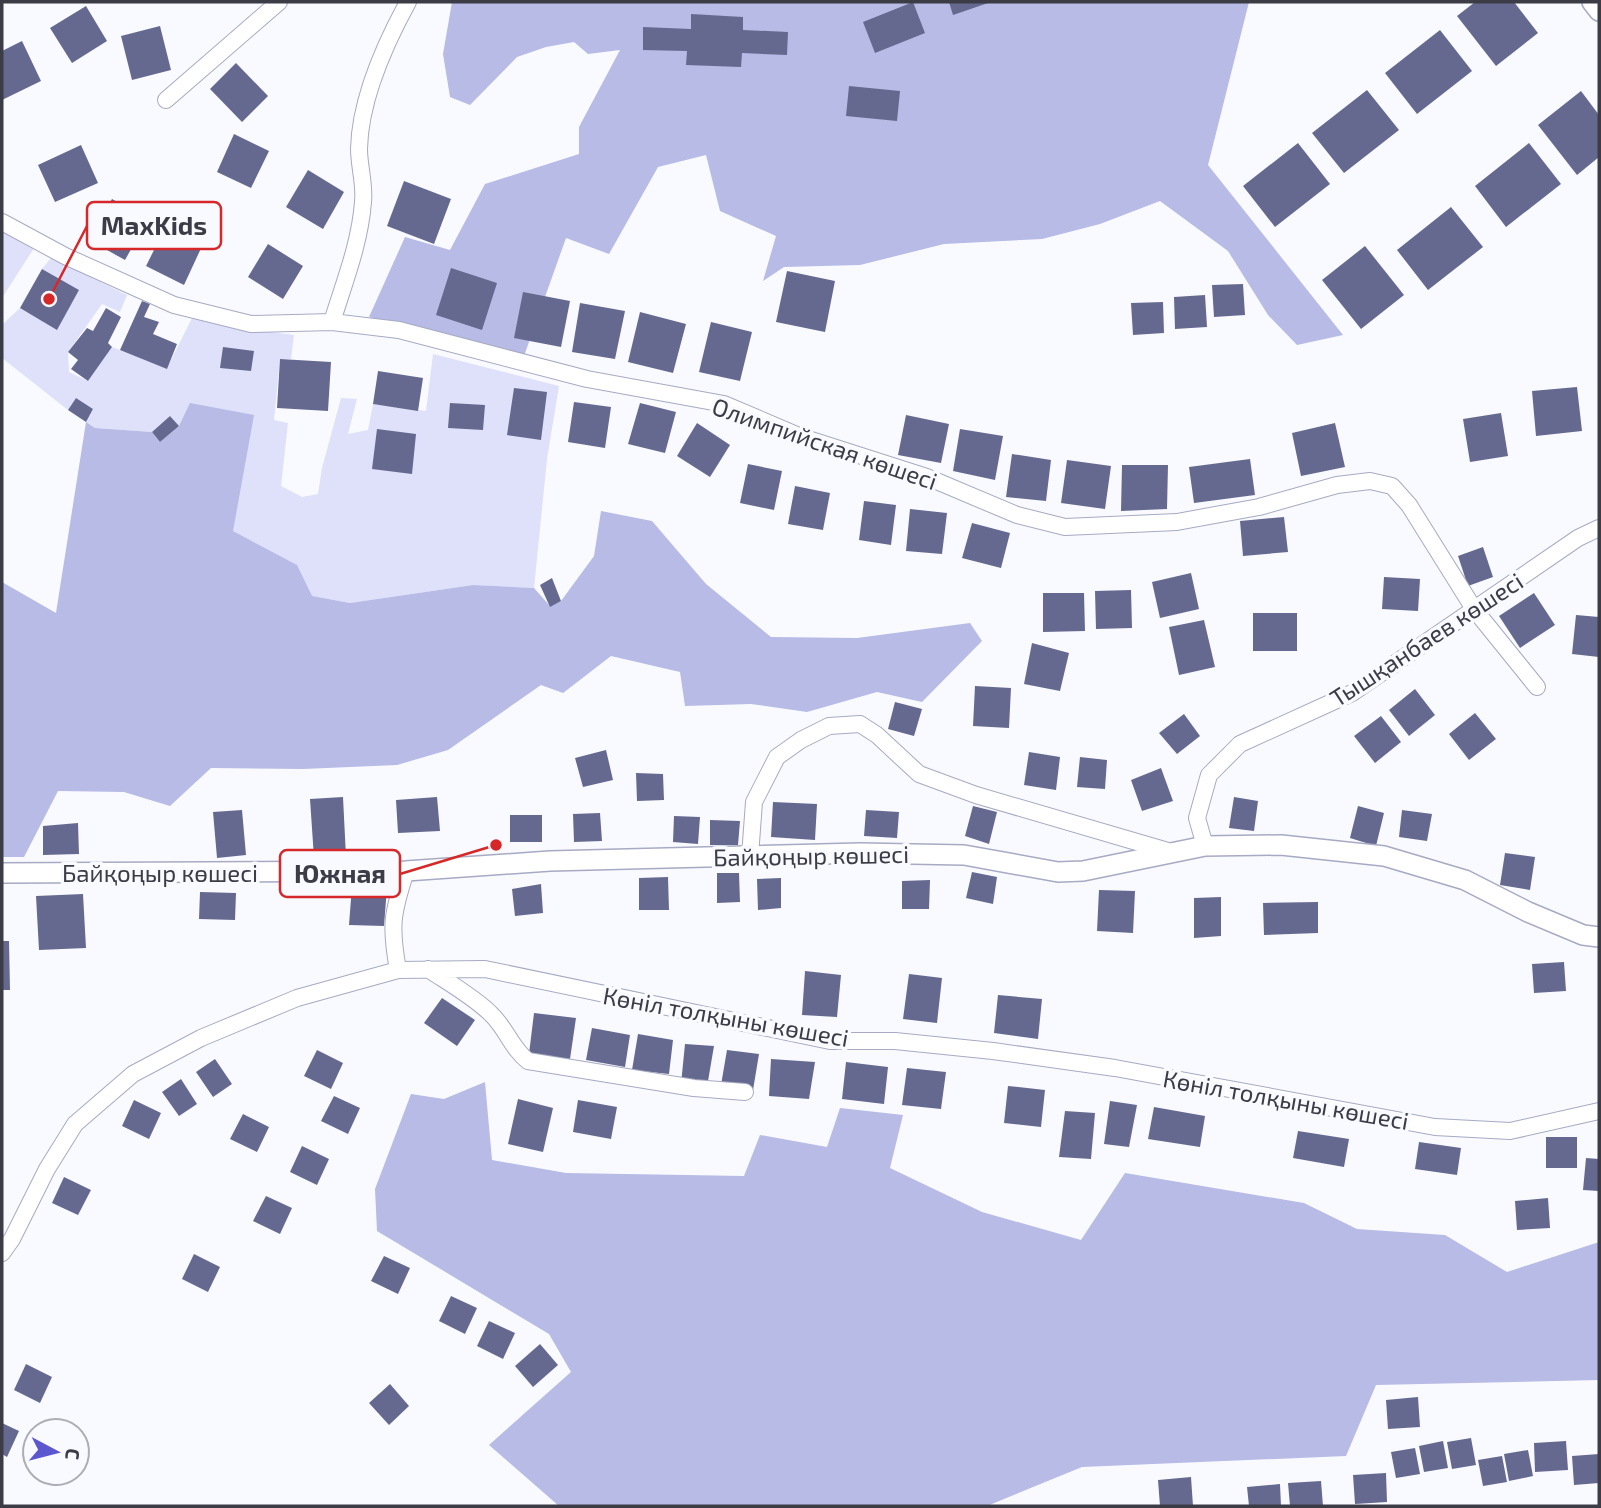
<svg xmlns="http://www.w3.org/2000/svg" width="1601" height="1508" font-family="'Exo 2',sans-serif">
<style>
.green{fill:#dee1f9}
.forest{fill:#b7bbe5}
.building{fill:#66698f}
.lines{fill:none;stroke-linecap:round;stroke-linejoin:round}
.minor-casing{stroke:#a7aac2;stroke-width:18}
.tertiary-casing{stroke:#a7aac2;stroke-width:22}
.minor{stroke:#fff;stroke-width:16}
.tertiary{stroke:#fff;stroke-width:19}
.labels{text-anchor:middle;dominant-baseline:central;stroke-width:7;stroke-linejoin:round;paint-order:stroke}
.street-label{font-size:24px;fill:#3b3c46;stroke:#f9faff}
.leader{fill:none;stroke:#d62828;stroke-width:2.5}
.callout-dot{fill:#d62828;stroke:#f9faff;stroke-width:2.5}
.callout{fill:#f9faff;stroke:#d62828;stroke-width:2.5}
.callout-label{font-size:26px;text-anchor:middle;font-weight:bold;fill:#3b3c46}
</style>
<rect width="100%" height="100%" fill="#f9faff"/>
<!-- green -->
<path class="green" d="M2,228L36,245L2,298Z
M51,258L127,295L120,312L102,304L68,352L69,372L88,381L112,347L167,368L192,318L225,326L294,335L291,359H280L274,420L288,423L281,486L302,497L318,494L322,468L341,398L357,399L348,434L368,430L373,404L426,411L433,354L559,386L547,459L534,588L473,585L350,603L311,596L296,565L233,531L179,426L170,416L152,432L95,428L86,422L93,409L76,398L68,410L2,358V322L4,323L20,308L57,329L79,290L42,269Z"/>
<!-- forest -->
<path class="forest" d="M452,2H1249L1208,165L1343,335L1297,345L1268,315L1228,251L1160,201L1100,224L1042,239L944,244L860,265L784,267L763,281L776,236L720,211L706,155L658,167L609,254L566,238L524,356L369,317L405,237L450,250L485,184L579,154V127L620,50L588,54L574,42L546,47L517,57L470,105L450,97L443,54Z
M190,403L254,415L233,531L297,565L312,596L350,603L473,585L534,588L550,606L561,601L594,556L601,511L652,521L706,584L771,637L857,638L970,623L982,641L922,702L877,692L807,712L751,704L685,706L680,672L611,656L563,693L541,685L448,750L397,765L303,769L211,768L170,806L124,792L58,791L24,857H2V582L56,613L86,422L95,428L152,432L160,442L179,426Z
M485,1082L492,1160L566,1173L744,1176L760,1135L827,1147L840,1108L903,1115L890,1168L982,1212L1081,1240L1125,1173L1304,1203L1357,1229L1445,1235L1507,1272L1599,1242V1380L1376,1385L1346,1456L1082,1467L987,1506H559L489,1445L571,1372L549,1334L377,1231L375,1189L411,1094L444,1099Z"/>
<!-- building -->
<path class="building" d="M913,2L925,33L875,53L863,22Z
M949,2H991L953,15Z
M1475,2H1514L1538,33L1496,66L1457,16Z
M86,6L107,41L72,63L50,28Z
M691,14L743,17V30L788,32L787,55L742,53L741,67L686,65L687,51L643,50V27L691,29Z
M160,26L171,70L132,80L121,36Z
M1440,30L1472,71L1417,114L1385,73Z
M22,41L41,81L2,100V51Z
M236,63L268,96L242,122L210,89Z
M849,86L900,91L897,121L846,116Z
M1367,90L1399,130L1344,173L1312,133Z
M1581,91L1599,115V157L1577,175L1538,125Z
M234,134L269,151L251,188L217,172Z
M1298,143L1330,184L1275,227L1243,186Z
M1529,143L1561,184L1506,227L1475,186Z
M81,145L98,183L55,202L38,165Z
M308,170L344,192L323,229L286,207Z
M404,181L451,199L434,244L387,226Z
M112,199L148,219L125,260L89,240Z
M1451,207L1483,247L1428,290L1397,250Z
M166,226L203,244L184,285L146,266Z
M268,244L303,266L283,299L248,277Z
M1365,246L1404,295L1361,329L1322,280Z
M451,268L497,283L482,330L436,315Z
M42,269L79,290L57,330L20,308Z
M787,271L835,281L825,332L776,322Z
M1243,284L1245,315L1214,317L1212,285Z
M523,292L570,301L561,347L514,338Z
M1205,295L1207,327L1175,329L1174,297Z
M142,301L150,304L144,317L159,322L153,334L177,344L167,369L120,350Z
M1163,302L1164,333L1133,335L1131,303Z
M580,303L625,311L615,359L572,352Z
M106,308L121,317L108,343L112,347L88,381L71,369L78,360L68,352L87,328L93,331Z
M640,312L686,324L673,373L628,362Z
M711,322L752,332L740,381L699,372Z
M223,347L254,351L251,371L220,368Z
M280,359L331,362L328,411L277,408Z
M378,371L423,378L418,411L373,404Z
M1577,387L1582,431L1536,436L1532,391Z
M514,388L547,392L541,440L507,435Z
M76,398L93,409L86,422L68,410Z
M574,402L611,407L605,448L568,442Z
M450,403L485,405L483,430L448,428Z
M640,403L676,412L665,453L628,444Z
M1501,413L1508,456L1470,462L1463,419Z
M906,415L949,424L941,463L898,455Z
M170,416L179,426L160,442L152,432Z
M697,423L730,445L710,477L677,456Z
M1335,423L1345,467L1301,476L1292,433Z
M377,429L416,434L412,474L372,469Z
M960,429L1003,436L995,480L953,471Z
M1012,454L1051,460L1046,501L1006,497Z
M1250,459L1255,495L1194,503L1189,467Z
M1067,460L1111,466L1105,509L1061,503Z
M748,464L782,471L774,510L740,503Z
M1122,465H1168L1167,509L1121,511Z
M795,486L830,493L823,530L788,524Z
M864,501L896,505L891,545L859,540Z
M910,509L947,513L942,554L906,551Z
M1284,517L1288,552L1243,556L1240,521Z
M972,523L1010,533L1001,568L962,558Z
M1483,547L1493,577L1468,586L1458,556Z
M1191,573L1199,609L1160,618L1152,582Z
M1384,577L1420,579L1418,611L1382,609Z
M552,578L561,601L550,607L540,585Z
M1131,590L1132,628L1096,629L1095,591Z
M1043,593H1084L1085,631L1043,632Z
M1534,593L1555,625L1520,648L1499,616Z
M1253,613H1297V651H1253Z
M1576,615L1599,617V657L1572,654Z
M1204,620L1215,667L1179,675L1169,627Z
M1032,643L1069,653L1060,691L1024,684Z
M975,686L1011,688L1009,728L973,726Z
M1415,689L1435,715L1409,736L1389,710Z
M895,702L922,709L914,736L888,729Z
M1475,713L1496,739L1469,760L1449,734Z
M1184,714L1200,736L1177,754L1159,733Z
M1381,716L1401,742L1375,763L1354,736Z
M606,750L613,780L583,787L575,758Z
M1029,752L1060,757L1056,790L1024,785Z
M1080,757L1107,760L1105,789L1077,787Z
M1161,768L1173,801L1142,811L1131,780Z
M636,773L663,774L664,800L637,801Z
M343,797L346,857L314,858L310,799Z
M437,797L440,831L398,833L396,800Z
M1234,797L1258,801L1254,831L1229,828Z
M773,802L817,804L815,840L771,837Z
M973,806L997,812L989,844L965,836Z
M1358,806L1384,813L1376,846L1350,838Z
M242,810L246,855L217,858L213,812Z
M866,810L899,812L897,838L864,836Z
M1402,810L1432,814L1427,841L1399,837Z
M600,813L602,841L574,842L573,814Z
M510,815H542V842H510Z
M674,816L700,817L698,844L673,842Z
M710,820L740,821L738,845H710Z
M78,823L79,854L43,855V826Z
M1505,853L1535,857L1530,890L1500,885Z
M972,872L997,877L993,904L966,898Z
M717,873H739L740,902L717,903Z
M668,877L669,910H639V878Z
M781,878V908L758,910L757,879Z
M930,880L929,909H902V881Z
M541,884L543,913L515,916L512,889Z
M352,886L387,887L384,926L349,925Z
M1099,890L1135,891L1133,933L1097,931Z
M200,892L236,893L235,920L199,919Z
M83,894L86,948L39,950L36,896Z
M1221,897V936L1194,938V898Z
M1318,902V933L1264,935L1263,903Z
M2,941H9L10,990H2Z
M1564,962L1566,991L1534,993L1532,964Z
M805,971L841,975L837,1017L802,1015Z
M909,974L942,978L937,1023L903,1019Z
M998,995L1042,999L1038,1039L994,1033Z
M442,998L475,1020L457,1046L424,1023Z
M534,1013L576,1018L570,1059L529,1054Z
M592,1028L630,1035L625,1067L586,1060Z
M638,1034L673,1040L669,1074L632,1070Z
M685,1044L714,1046L707,1087L681,1084Z
M317,1050L343,1063L331,1089L304,1076Z
M727,1050L759,1054L753,1090L721,1085Z
M215,1059L232,1084L213,1097L196,1072Z
M771,1059L815,1062L809,1099L769,1096Z
M846,1062L888,1067L884,1104L842,1099Z
M907,1068L946,1072L941,1109L902,1105Z
M181,1079L197,1104L179,1116L162,1092Z
M1008,1086L1045,1090L1041,1127L1004,1123Z
M334,1096L360,1108L348,1134L321,1121Z
M518,1099L553,1108L543,1152L508,1144Z
M134,1100L161,1113L149,1139L122,1126Z
M578,1100L617,1107L611,1139L573,1132Z
M1110,1101L1137,1105L1129,1147L1104,1144Z
M1154,1107L1205,1116L1200,1147L1148,1139Z
M1065,1111L1095,1113L1091,1159L1059,1157Z
M243,1114L269,1127L257,1152L230,1139Z
M1298,1131L1349,1139L1344,1167L1293,1158Z
M1546,1137H1577V1168H1546Z
M1419,1142L1461,1148L1457,1175L1415,1169Z
M302,1146L329,1159L317,1185L290,1172Z
M1586,1158L1599,1159V1191L1583,1190Z
M64,1177L91,1190L78,1215L52,1203Z
M266,1196L292,1208L280,1234L253,1221Z
M1548,1198L1550,1228L1517,1230L1515,1201Z
M194,1254L220,1267L208,1292L182,1279Z
M384,1256L410,1268L398,1294L371,1281Z
M451,1296L477,1308L465,1334L439,1321Z
M489,1321L515,1333L503,1359L477,1346Z
M540,1344L558,1365L533,1387L515,1366Z
M26,1364L52,1377L40,1403L14,1390Z
M390,1384L409,1406L389,1425L369,1403Z
M1418,1397L1420,1427L1388,1429L1386,1400Z
M2,1423L19,1431L7,1457L2,1454Z
M1471,1438L1476,1465L1452,1469L1447,1442Z
M1443,1441L1448,1468L1424,1472L1419,1446Z
M1566,1441L1568,1470L1535,1472L1534,1443Z
M1415,1448L1420,1474L1396,1478L1391,1452Z
M1528,1450L1533,1476L1509,1481L1504,1454Z
M1599,1454V1483L1574,1485L1572,1456Z
M1502,1456L1507,1482L1483,1486L1478,1460Z
M1386,1473L1387,1502L1355,1504L1353,1475Z
M1191,1477L1193,1506H1160L1158,1480Z
M1321,1481L1323,1506H1290L1288,1483Z
M1280,1484L1281,1506H1249L1247,1487Z"/>
<g class="lines">
<defs>
<path id="minor" d="M166,100L279,2
M2,222L65,256L174,305L251,324L332,322L399,330L587,379L724,404L799,436L927,477L1017,515L1065,527L1177,522L1259,507L1337,485L1370,481L1392,486L1409,505L1474,609L1537,687
M332,322C344,283 360,243 363,202C365,185 359,166 359,149C360,99 385,44 408,2
M1205,846L1197,818L1209,775L1240,744L1352,693L1578,538L1599,528
M750,856L754,802L777,757L801,740L829,726L860,724L877,735L919,774L976,795L1171,852
M428,969C449,983 474,997 491,1014C506,1028 512,1049 528,1061L694,1088L745,1092
M398,970C390,926 392,914 406,871
M2,1253L12,1239L47,1169L75,1124L133,1074L201,1038L297,998L398,970L485,969L830,1041H895L993,1051L1115,1068L1435,1127L1510,1131L1599,1111"/>
<path id="tertiary" d="M1592,2L1599,11
M2,873L406,871L550,861L860,853L964,855L1058,872L1083,871L1205,846L1281,845L1384,856L1465,880L1528,912L1583,935L1599,937"/>
</defs>
<!-- minor casing -->
<use href="#minor" class="minor-casing"/>
<!-- tertiary casing -->
<use href="#tertiary" class="tertiary-casing"/>
<!-- minor -->
<use href="#minor" class="minor"/>
<!-- tertiary -->
<use href="#tertiary" class="tertiary"/>
</g>
<g class="labels">
<!-- street labels -->
<g class="street-label">
<text transform="translate(825 443) rotate(19)">Олимпийская көшесі</text>
<text transform="translate(1426 639) rotate(-33)">Тышқанбаев көшесі</text>
<text transform="translate(811 855) rotate(-1)">Байқоңыр көшесі</text>
<text x="160" y="872">Байқоңыр көшесі</text>
<text transform="translate(726 1016) rotate(10)">Көніл толқыны көшесі</text>
<text transform="translate(1286 1099) rotate(10)">Көніл толқыны көшесі</text>
</g>
</g>
<!-- callouts -->
<path class="leader" d="M49 299L87 226M496 845L400 874"/>
<g class="callout-dot">
<circle cx="49" cy="299" r="7"/>
<circle cx="496" cy="845" r="7"/>
</g>
<g class="callout">
<rect x="87" y="202" width="134" height="47" rx="7"/>
<rect x="280" y="850" width="120" height="47" rx="7"/>
</g>
<g class="callout-label">
<text x="154" y="235">MaxKids</text>
<text x="340" y="883">Южная</text>
</g>
<!-- border -->
<rect width="1601" height="1508" fill="none" stroke="#3b3c46" stroke-width="7"/>
<!-- north arrow -->
<g transform="translate(56 1452) rotate(97)"><circle r="33" fill="#f9faff" stroke="#adaeb5" stroke-width="2"/>
<path d="M0-5L12 26L0 18L-12 26Z" fill="#5c57cf"/>
<text y="-10" font-size="19" font-weight="bold" text-anchor="middle" fill="#3b3c46">С</text>
</g>
</svg>
